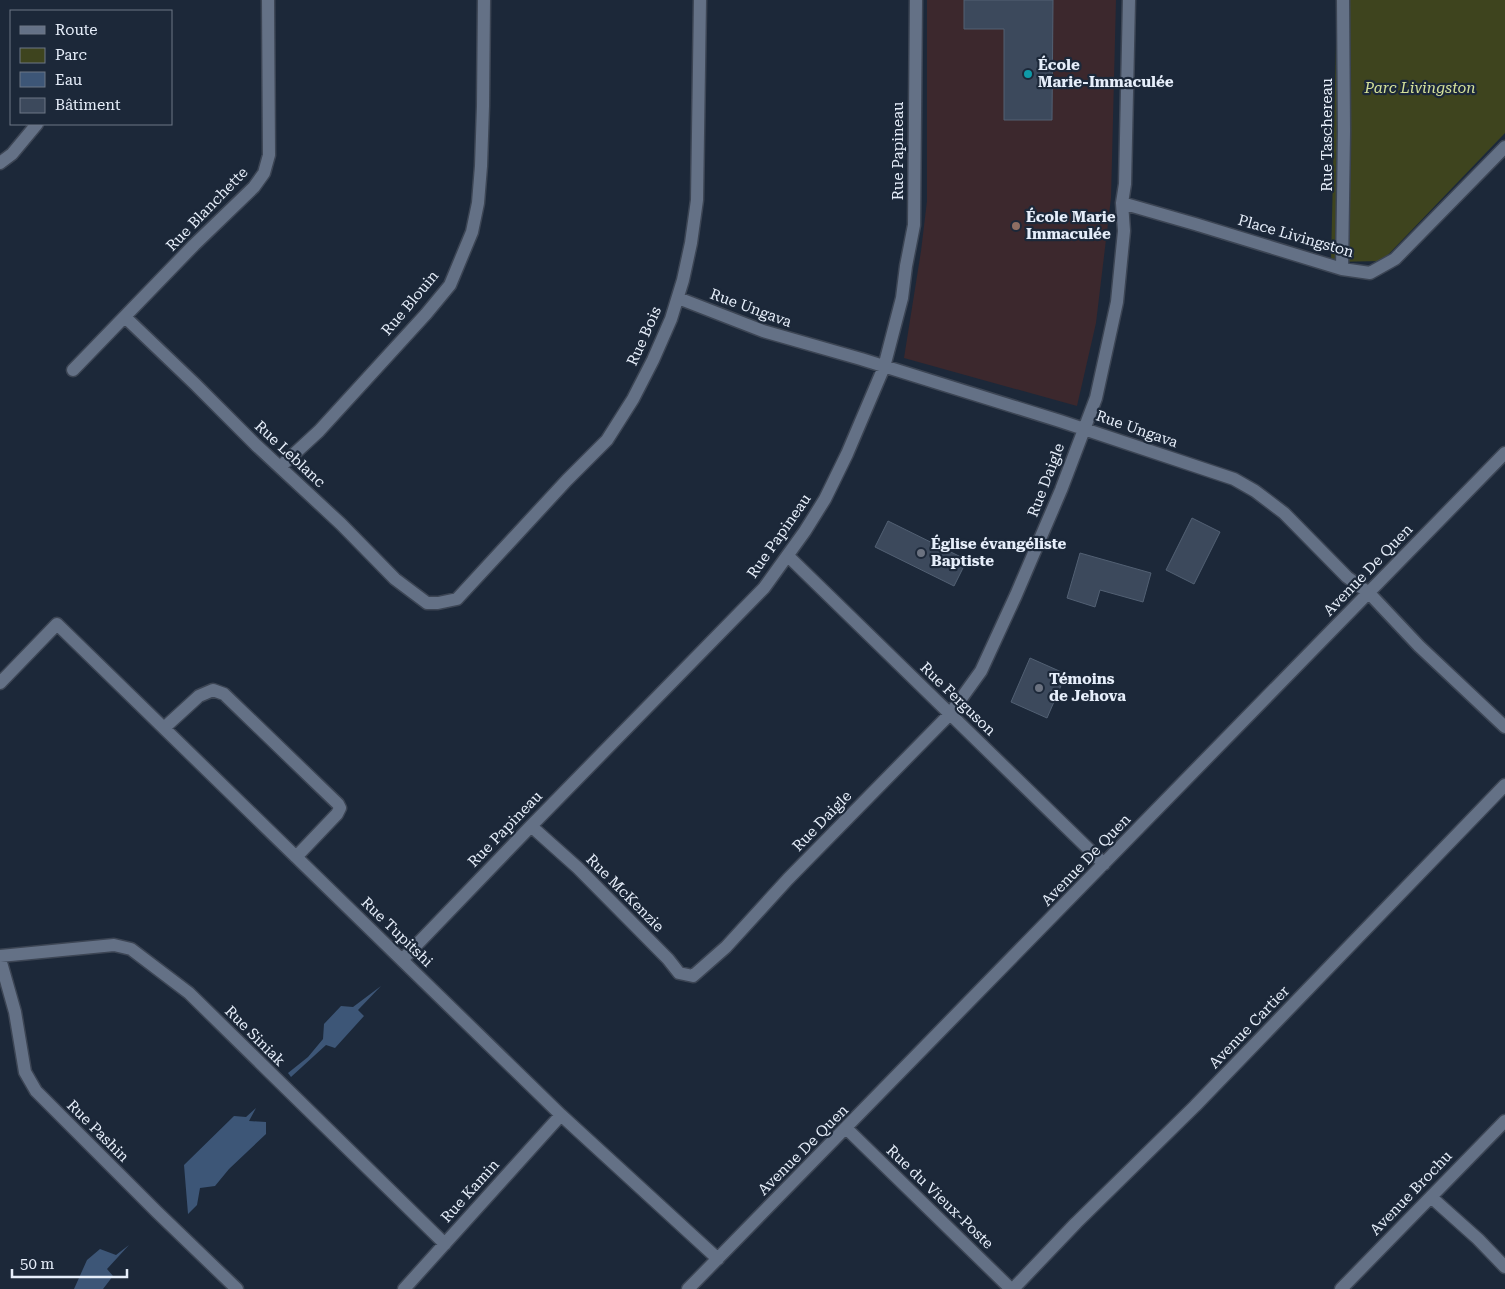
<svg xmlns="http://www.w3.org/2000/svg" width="1505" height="1289" font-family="'Roboto Serif',serif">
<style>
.education{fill:#3c282d}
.green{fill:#3e441e}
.water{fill:#3d5677}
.building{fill:#3c495c;stroke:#526073}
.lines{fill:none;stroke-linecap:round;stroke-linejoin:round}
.minor-casing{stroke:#3c4554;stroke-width:15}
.minor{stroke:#647186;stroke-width:12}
.culture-dot{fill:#0f9aa8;stroke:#1c2839;stroke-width:2}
.education-dot{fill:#8d6e63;stroke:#1c2839;stroke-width:2}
.worship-dot{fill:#6b7280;stroke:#1c2839;stroke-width:2}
.labels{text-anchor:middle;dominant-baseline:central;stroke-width:4.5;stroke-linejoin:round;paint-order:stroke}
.poi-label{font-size:15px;font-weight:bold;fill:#e6eefa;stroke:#1c2839;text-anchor:start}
.park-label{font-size:15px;font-style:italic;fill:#d5e19a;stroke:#1c2839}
.street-label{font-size:15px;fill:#e6eefa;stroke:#1c2839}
</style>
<rect width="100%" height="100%" fill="#1c2839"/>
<!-- education -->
<path class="education" d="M927,0H1116L1111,198L1096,323L1077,406L904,358L921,251L927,201Z"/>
<!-- green -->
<path class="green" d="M1337,0H1505V133L1382,261L1331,262Z"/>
<!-- water -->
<path class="water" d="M381,986L358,1010L364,1016L335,1048L326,1045L291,1077L288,1073L308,1057L323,1039L324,1024L341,1006L353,1007Z
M256,1108L249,1121L266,1122V1134L229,1169L215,1186L200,1188L197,1205L188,1214L184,1165L234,1116L246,1117Z
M129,1245L107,1269L113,1276L103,1289H74L87,1260L100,1249L116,1255Z"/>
<!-- building -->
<path class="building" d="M964,0H1053L1052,120H1004V29H964Z
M1192,518L1220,532L1194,584L1166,570Z
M888,521L967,560L954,586L875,547Z
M1080,553L1151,573L1143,602L1100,590L1095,607L1067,598Z
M1030,658L1066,674L1047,718L1011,702Z"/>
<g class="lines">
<defs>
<path id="minor" d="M0,163L12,154L37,124
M1122,203L1195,224L1342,269L1370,273L1395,259L1505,147
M1342,269L1344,131L1343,0
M678,298L763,331L861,359L1060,421L1234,479L1255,491L1284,513L1347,577L1369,593L1419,646L1505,727
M125,317L195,384L256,445L341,524L395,579L427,603H438L457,599L567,480L607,440L633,399L653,360L671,319L683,280L691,243L697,200L700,0
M73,370L194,245L254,187L264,173L269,155L268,0
M280,467L319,431L426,314L450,285L472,232L478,203L481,166L483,106L484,0
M788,556L1104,864
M0,683L57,624L561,1115L718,1259
M164,728L199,696L213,690L224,694L338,804L340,808L337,814L296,857
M531,826L578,868L668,959L679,973L693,976L726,947L788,879L950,714L981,671L1016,595L1061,490L1096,398L1117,302L1124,231L1122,203L1125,184L1129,0
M0,956L114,945L131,949L189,993L445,1244
M0,959L15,1012L25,1072L36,1091L157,1212L237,1289
M402,960L531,826L764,588L805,531L825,499L847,454L884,367L902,298L906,266L914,225L916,0
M846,1128L1011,1289
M1431,1197L1478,1239L1505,1267
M404,1289L561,1115
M688,1289L1505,453
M1013,1289L1076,1223L1195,1106L1505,785
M1341,1289L1505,1121"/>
</defs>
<!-- minor casing -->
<use href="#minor" class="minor-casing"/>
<!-- minor -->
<use href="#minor" class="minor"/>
</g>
<!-- markers -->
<circle class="culture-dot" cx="1028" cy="74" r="5"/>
<circle class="education-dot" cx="1016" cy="226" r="5"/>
<g class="worship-dot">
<circle cx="921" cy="553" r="5"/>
<circle cx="1039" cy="688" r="5"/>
</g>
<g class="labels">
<!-- poi labels -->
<g class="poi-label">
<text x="1038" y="65">École<tspan x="1038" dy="17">Marie-Immaculée</tspan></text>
<text x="1026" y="217">École Marie<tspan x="1026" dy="17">Immaculée</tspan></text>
<text x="931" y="544">Église évangéliste<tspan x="931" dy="17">Baptiste</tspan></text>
<text x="1049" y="679">Témoins<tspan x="1049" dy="17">de Jehova</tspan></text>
</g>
<!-- park labels -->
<g class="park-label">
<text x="1420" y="88">Parc Livingston</text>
</g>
<!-- street labels -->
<g class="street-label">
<text transform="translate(1327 135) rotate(-90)">Rue Taschereau</text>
<text transform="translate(898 151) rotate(-90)">Rue Papineau</text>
<text transform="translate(207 209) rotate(-46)">Rue Blanchette</text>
<text transform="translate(1296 236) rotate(16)">Place Livingston</text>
<text transform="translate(410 303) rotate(-50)">Rue Blouin</text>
<text transform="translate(751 308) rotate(20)">Rue Ungava</text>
<text transform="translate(644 336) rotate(-66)">Rue Bois</text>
<text transform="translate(1137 429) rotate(19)">Rue Ungava</text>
<text transform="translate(290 454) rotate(43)">Rue Leblanc</text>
<text transform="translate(1046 480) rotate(-69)">Rue Daigle</text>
<text transform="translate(779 536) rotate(-55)">Rue Papineau</text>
<text transform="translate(1368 570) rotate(-46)">Avenue De Quen</text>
<text transform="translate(958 699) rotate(44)">Rue Ferguson</text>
<text transform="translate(822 821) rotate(-46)">Rue Daigle</text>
<text transform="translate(505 829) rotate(-46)">Rue Papineau</text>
<text transform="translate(1086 860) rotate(-46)">Avenue De Quen</text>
<text transform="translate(625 893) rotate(45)">Rue McKenzie</text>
<text transform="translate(397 932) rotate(44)">Rue Tupitshi</text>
<text transform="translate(1249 1027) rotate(-46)">Avenue Cartier</text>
<text transform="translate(255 1036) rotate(45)">Rue Siniak</text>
<text transform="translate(98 1131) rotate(45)">Rue Pashin</text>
<text transform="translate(803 1150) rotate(-45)">Avenue De Quen</text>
<text transform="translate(470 1191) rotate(-48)">Rue Kamin</text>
<text transform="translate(1411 1193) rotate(-46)">Avenue Brochu</text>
<text transform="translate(940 1197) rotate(44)">Rue du Vieux-Poste</text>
</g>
</g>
<!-- legend -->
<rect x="10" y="10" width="162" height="115" fill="#1c2839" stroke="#6d7786"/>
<rect x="20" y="26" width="25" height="8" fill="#647186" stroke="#6d7786"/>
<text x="55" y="35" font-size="15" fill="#e6eefa">Route</text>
<rect x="20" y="48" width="25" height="15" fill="#3e441e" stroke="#6d7786"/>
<text x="55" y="60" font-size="15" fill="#e6eefa">Parc</text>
<rect x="20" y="72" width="25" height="15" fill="#3d5677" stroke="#6d7786"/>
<text x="55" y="85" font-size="15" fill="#e6eefa">Eau</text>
<rect x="20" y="98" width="25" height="15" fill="#3c495c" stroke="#6d7786"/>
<text x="55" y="110" font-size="15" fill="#e6eefa">Bâtiment</text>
<!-- scale -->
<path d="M12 1269v8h115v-8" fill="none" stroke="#e6eefa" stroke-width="2.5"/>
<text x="20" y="1269" font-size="15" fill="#e6eefa" stroke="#1c2839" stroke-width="4" paint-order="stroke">50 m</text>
</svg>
